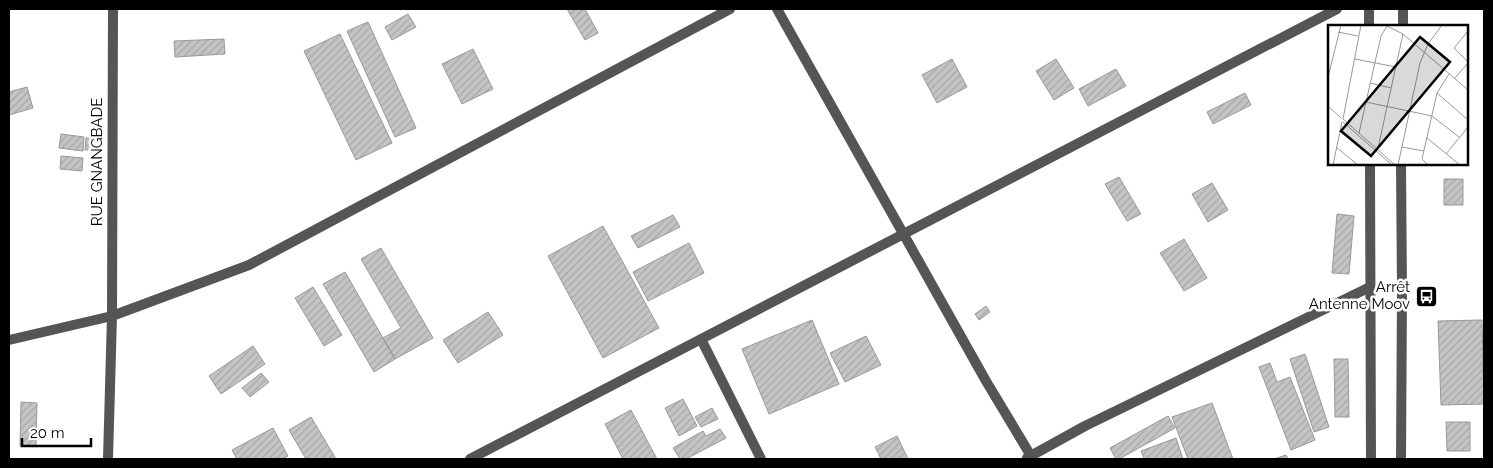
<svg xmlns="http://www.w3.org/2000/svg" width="1493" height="468" font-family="Raleway,sans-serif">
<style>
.building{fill:url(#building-hatch);stroke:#999}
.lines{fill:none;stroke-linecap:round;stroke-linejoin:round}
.minor{stroke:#555;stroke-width:10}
.tertiary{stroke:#555;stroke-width:10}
.labels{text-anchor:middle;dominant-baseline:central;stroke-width:5;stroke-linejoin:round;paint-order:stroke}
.street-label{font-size:15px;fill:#000;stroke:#fff}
.poi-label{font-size:15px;fill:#000;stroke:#fff;text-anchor:end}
.inset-road{fill:none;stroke:#999;stroke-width:1}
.view{fill:#000;fill-opacity:0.15;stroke:#000;stroke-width:2.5}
.inset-edge{fill:none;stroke:#000;stroke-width:2.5}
</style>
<defs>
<pattern id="building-hatch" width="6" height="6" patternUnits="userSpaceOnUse" patternTransform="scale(1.25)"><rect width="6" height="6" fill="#c4c4c4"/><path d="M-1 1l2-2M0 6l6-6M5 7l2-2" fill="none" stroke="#a7a7a7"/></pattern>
</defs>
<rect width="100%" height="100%" fill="#fff"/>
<!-- building -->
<path class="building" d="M567,9H585L598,33L585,40Z
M408,14L416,27L392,40L385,27Z
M368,22L416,128L395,137L347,31Z
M340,34L392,143L356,160L304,51Z
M224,39L225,54L175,57L174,41Z
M473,49L493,89L462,104L442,64Z
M952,59L967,87L937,103L922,75Z
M1056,59L1074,88L1054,100L1036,71Z
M1116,69L1126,86L1088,106L1079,89Z
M27,87L33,108L9,115V92Z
M1245,93L1251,105L1213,124L1207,112Z
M61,134L84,137L83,151L59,148Z
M86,138H91L90,150H85Z
M61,156L83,158L82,171L60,169Z
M1119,177L1141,214L1127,221L1105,184Z
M1444,179H1463V205H1444Z
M1212,183L1228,210L1208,222L1192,194Z
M1337,214L1354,216L1349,274L1332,273Z
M673,215L680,227L638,248L631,236Z
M603,226L659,328L603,358L548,256Z
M1184,239L1207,278L1184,291L1160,253Z
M689,243L704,273L648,301L633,272Z
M381,248L433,338L395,359L383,338L401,328L361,259Z
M345,272L395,359L374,372L323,284Z
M313,287L342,335L324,346L295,298Z
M986,306L990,312L979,320L975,314Z
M488,312L503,335L458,363L443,340Z
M812,320L839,384L769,414L742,349Z
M1482,320L1484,404L1441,405L1438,321Z
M866,336L881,365L845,382L830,353Z
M253,346L265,364L221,394L209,376Z
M1305,354L1329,427L1314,432L1290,359Z
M1334,359H1348L1349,417H1335Z
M1270,363L1277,382L1290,377L1315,440L1291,450L1259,367Z
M261,373L269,382L250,397L242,388Z
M683,399L697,426L679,436L665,408Z
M21,402L37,403L36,446H20Z
M1212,403L1233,459H1188L1172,417Z
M712,408L718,419L701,427L695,417Z
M631,410L657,459H623L605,424Z
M1168,416L1175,428L1119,459H1116L1110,448Z
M311,417L336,459H306L289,430Z
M1446,422H1470V451H1447Z
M273,428L288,456L282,459H237L232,450Z
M720,429L726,438L686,459H680L673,448L703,431L706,436Z
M897,436L908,459H881L875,447Z
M1176,438L1183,459H1144L1141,451Z
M1286,455L1288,459H1274Z"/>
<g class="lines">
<!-- minor -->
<path class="minor" d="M777,9L986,381L1031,456
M701,339L761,459
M9,340L112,316L249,265L730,9
M1027,458L1085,426L1370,287
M108,459L112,316L113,9
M470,459L1337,9"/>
<!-- tertiary -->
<path class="tertiary" d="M1369,9V26
M1403,26V9
M1370,164L1371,459
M1401,459L1402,291L1401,164"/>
</g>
<!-- icons -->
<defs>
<symbol id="bus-square" viewBox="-11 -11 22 22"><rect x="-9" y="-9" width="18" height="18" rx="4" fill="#000" stroke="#fff"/><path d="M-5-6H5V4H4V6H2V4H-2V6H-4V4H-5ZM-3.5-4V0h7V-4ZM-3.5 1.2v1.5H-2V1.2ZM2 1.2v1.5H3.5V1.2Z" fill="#fff"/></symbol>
</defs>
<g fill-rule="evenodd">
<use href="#bus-square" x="1414" y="284" width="25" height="25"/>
</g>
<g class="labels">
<!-- street labels -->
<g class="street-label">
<text transform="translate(97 162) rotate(-90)">RUE GNANGBADE</text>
</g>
<!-- poi labels -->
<g class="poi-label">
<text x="1410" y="287">Arrêt<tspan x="1410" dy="17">Antenne Moov</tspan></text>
</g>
</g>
<!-- overview -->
<g transform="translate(1328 25)">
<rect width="140" height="140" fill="#fff"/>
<path class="inset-road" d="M33,0L15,94L67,140M59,1L75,9L140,65M140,6L126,23L140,37M10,7L30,11M27,34L68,42M0,52L13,0M127,53L140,38M42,58L63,63M109,68L140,95M38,77L104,91L131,112M0,81L13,93M15,97L64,140M31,108L53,11L59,1M99,113L132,140M8,122L30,140M74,122L96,126M50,123L75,9M118,129L140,102M5,140L14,97M70,140L92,38L100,19L114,0M100,140L94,134L109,68L121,49"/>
<path class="view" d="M92,12L122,37L43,131L13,106Z"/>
<rect width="140" height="140" class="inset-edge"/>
</g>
<!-- border -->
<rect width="1493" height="468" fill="none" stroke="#000000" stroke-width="20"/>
<!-- scale -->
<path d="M22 438v8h69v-8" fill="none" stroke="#000000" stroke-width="2.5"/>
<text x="30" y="438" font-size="15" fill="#000000" stroke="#ffffff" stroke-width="4" paint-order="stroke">20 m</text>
</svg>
